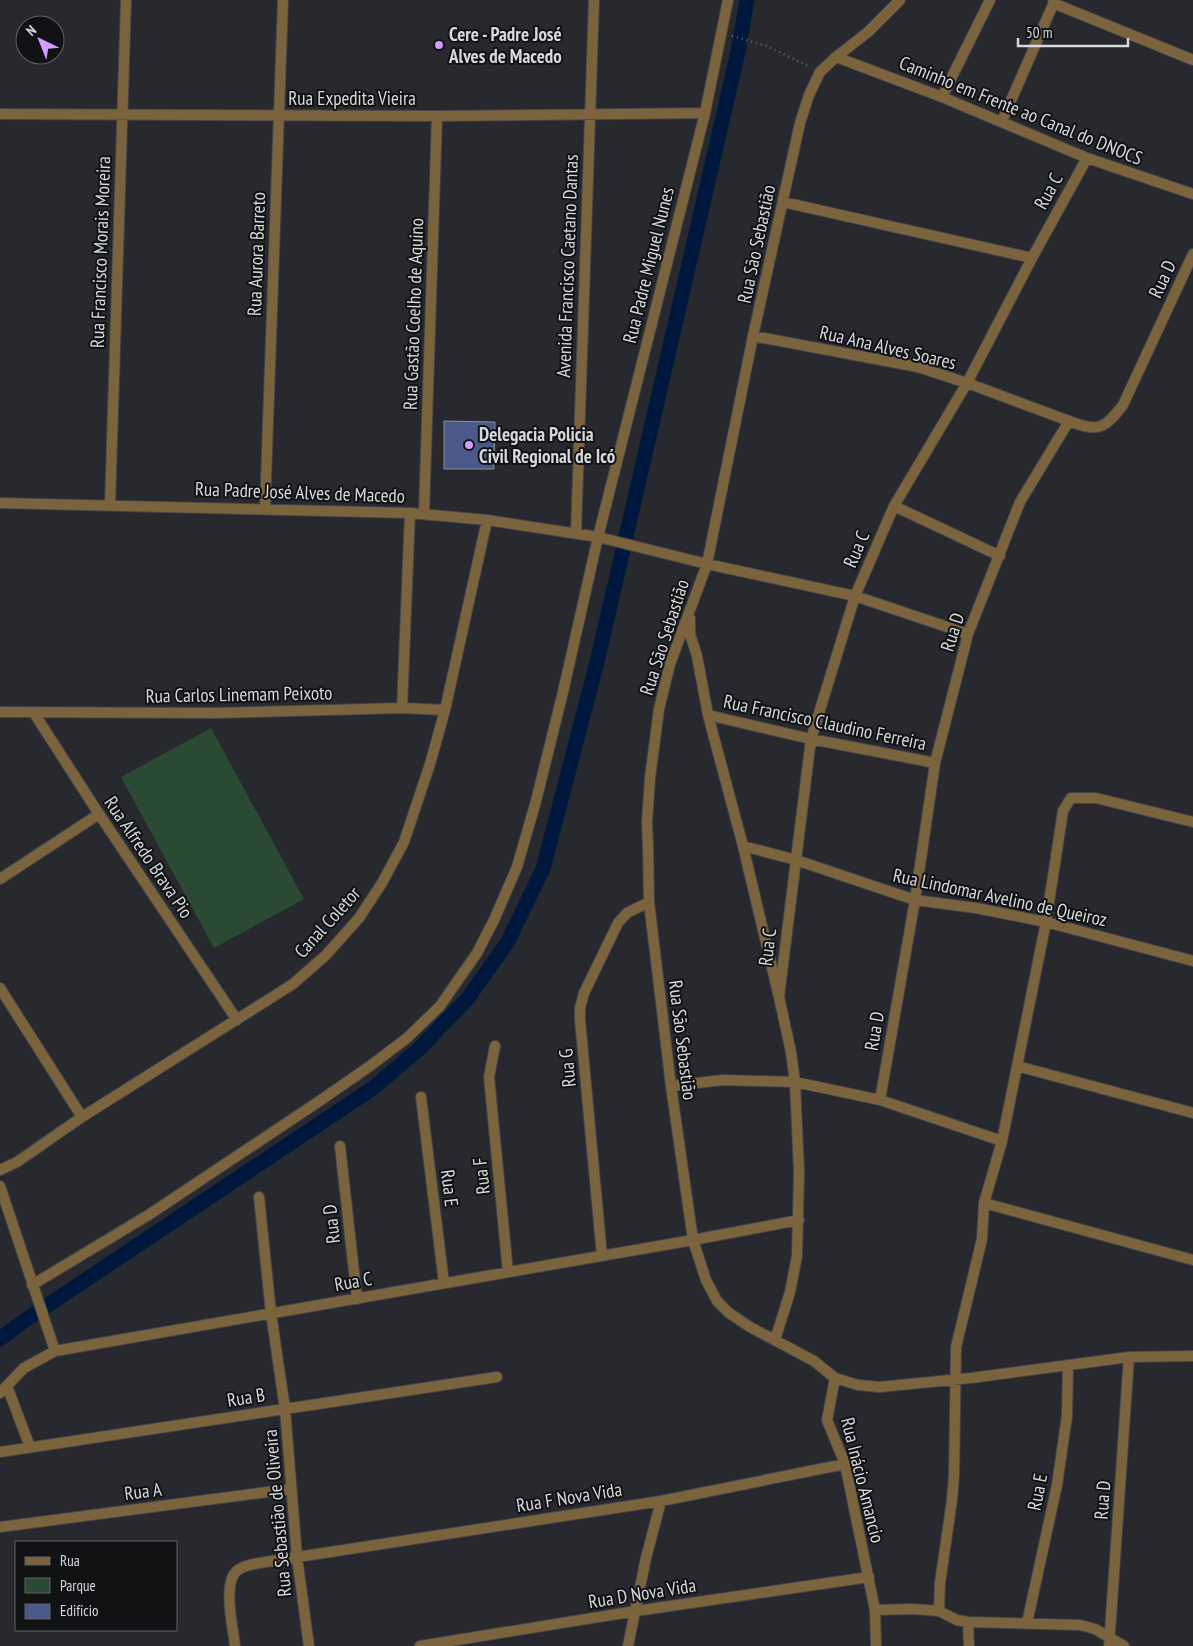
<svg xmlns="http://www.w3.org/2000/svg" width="1193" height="1646" font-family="'PT Sans Narrow',sans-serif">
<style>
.green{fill:#2b4a33}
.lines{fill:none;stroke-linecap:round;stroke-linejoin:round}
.canal{stroke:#00183d;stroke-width:15}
.building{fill:#4a5987;stroke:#8b8d94}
.street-casing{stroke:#43454a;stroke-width:12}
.path{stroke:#64666b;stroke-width:2.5;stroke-dasharray:1 4;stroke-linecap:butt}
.street{stroke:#7b633d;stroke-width:10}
.poi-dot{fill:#d29cfd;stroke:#111214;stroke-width:2}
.labels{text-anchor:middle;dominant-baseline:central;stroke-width:4;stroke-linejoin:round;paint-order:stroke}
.poi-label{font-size:19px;font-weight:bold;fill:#d6d8db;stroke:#111214;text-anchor:start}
.street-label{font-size:19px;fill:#d6d8db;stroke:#111214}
</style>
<rect width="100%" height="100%" fill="#27292e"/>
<!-- green -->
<path class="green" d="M211,728L304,899L214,948L121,777Z"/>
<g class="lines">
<!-- canal -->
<path class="canal" d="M0,1339L21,1323L373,1088L419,1049L468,998L507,943L543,869L597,662L738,52L747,0"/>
</g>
<!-- building -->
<path class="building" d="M444,421L495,422L494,469H444Z"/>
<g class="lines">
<defs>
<path id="street" d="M1053,3L1193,60
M836,57L942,97L1087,158L1193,194
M942,97L990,0
M0,114L437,116L705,113
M1002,121L1055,0
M783,202L1032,258
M753,336L918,367L967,383L1069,421
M0,503L410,513L487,520L598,537L707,564L855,596L968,634
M110,505L126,0
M894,506L1000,556
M265,508L283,0
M424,513L437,116
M576,533L594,0
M690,618V634L697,656L708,715L743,846L779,997L791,1052L795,1082L799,1172L797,1256L790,1292L775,1340
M402,708L410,513
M0,712L214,713L402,708L445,710
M34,713L99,814L237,1020
M708,715L811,739L935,763
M743,846L796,860L915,900L976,908L1046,922L1193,961
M0,879L99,814
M0,988L82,1117
M779,997L811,739L855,596L894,506L967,383L1032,258L1087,158
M495,1046L489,1077L508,1272
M1017,1066L1193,1113
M671,1086L723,1080L795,1082L880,1100L1002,1141
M421,1097L444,1283
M880,1100L915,900L935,763L968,634L1020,502L1069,421C1097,432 1104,430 1123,405L1193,254
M340,1146L357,1299
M0,1170L17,1162L82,1117L293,984L326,955L359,918L382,883L404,842L430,764L445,710L487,520
M0,1186L55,1351
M259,1197L271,1313L285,1409L297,1557L309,1646
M984,1203L1193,1260
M602,1256L580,1020V1008L584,993L618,923L627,913L649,902
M32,1285L150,1214L321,1100L370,1066L407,1038L440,1006L477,953L494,920L517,867L536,801L563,692L598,537L705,113L728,0
M835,1378L858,1385L880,1387L971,1378L1129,1357L1193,1356
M7,1386L30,1447
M0,1393L24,1368L55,1351L693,1240L799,1220
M0,1452L497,1377
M0,1527L291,1489
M875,1610L912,1609L939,1611L957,1620L968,1622L1080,1625L1095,1629L1124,1646
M939,1611L940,1583L952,1500L954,1475L956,1347L982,1239L984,1203L1002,1141L1046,922L1063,811L1071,798H1096L1193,822
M968,1622L969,1646
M1027,1623L1057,1485L1067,1416L1068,1366
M235,1646C233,1628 224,1590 234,1574C240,1566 250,1565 259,1563L661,1501L845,1464
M420,1646L636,1611L869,1577
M628,1646L646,1558L661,1501
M876,1646L875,1610L845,1464L827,1420L835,1378L814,1361L750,1327L729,1313L717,1301L706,1280L693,1240L671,1086L649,902L648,846L647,822L650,778L659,709L670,664L707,564L753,336L800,123L809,95L820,72L836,57L868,32L900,0
M1109,1646L1129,1357"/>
</defs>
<!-- street casing -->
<use href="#street" class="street-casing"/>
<!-- path -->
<path class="path" d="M732,36L767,46L810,67"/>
<!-- street -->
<use href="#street" class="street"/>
</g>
<!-- markers -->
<g class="poi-dot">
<circle cx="439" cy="45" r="5"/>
<circle cx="469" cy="445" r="5"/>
</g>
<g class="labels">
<!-- poi labels -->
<g class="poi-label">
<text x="449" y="34">Cere - Padre José<tspan x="449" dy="22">Alves de Macedo</tspan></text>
<text x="479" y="434">Delegacia Policia<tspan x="479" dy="22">Civil Regional de Icó</tspan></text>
</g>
<!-- street labels -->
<g class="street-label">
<text x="352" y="98">Rua Expedita Vieira</text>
<text transform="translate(1021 110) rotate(22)">Caminho em Frente ao Canal do DNOCS</text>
<text transform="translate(1048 191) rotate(-61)">Rua C</text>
<text transform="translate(756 244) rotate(-78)">Rua São Sebastião</text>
<text transform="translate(100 252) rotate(-88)">Rua Francisco Morais Moreira</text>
<text transform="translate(256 254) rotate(-88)">Rua Aurora Barreto</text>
<text transform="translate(648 265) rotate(-76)">Rua Padre Miguel Nunes</text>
<text transform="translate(567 266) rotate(-88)">Avenida Francisco Caetano Dantas</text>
<text transform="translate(1162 279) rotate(-65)">Rua D</text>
<text transform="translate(413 314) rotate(-88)">Rua Gastão Coelho de Aquino</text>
<text transform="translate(888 347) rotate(13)">Rua Ana Alves Soares</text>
<text transform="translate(300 492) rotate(2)">Rua Padre José Alves de Macedo</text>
<text transform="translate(856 549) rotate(-67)">Rua C</text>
<text transform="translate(952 632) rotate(-72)">Rua D</text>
<text transform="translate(664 637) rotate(-72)">Rua São Sebastião</text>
<text transform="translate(239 694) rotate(-1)">Rua Carlos Linemam Peixoto</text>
<text transform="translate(825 722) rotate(12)">Rua Francisco Claudino Ferreira</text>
<text transform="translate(149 857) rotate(56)">Rua Alfredo Brava Pio</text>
<text transform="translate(1000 897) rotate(12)">Rua Lindomar Avelino de Queiroz</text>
<text transform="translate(327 922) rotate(-48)">Canal Coletor</text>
<text transform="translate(767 947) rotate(-83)">Rua C</text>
<text transform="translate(874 1031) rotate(-80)">Rua D</text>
<text transform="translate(683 1040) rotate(83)">Rua São Sebastião</text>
<text transform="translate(567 1068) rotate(-95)">Rua G</text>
<text transform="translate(481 1176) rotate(-96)">Rua F</text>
<text transform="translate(450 1188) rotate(83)">Rua E</text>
<text transform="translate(331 1224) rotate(-96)">Rua D</text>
<text transform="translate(353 1281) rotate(-10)">Rua C</text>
<text transform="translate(246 1397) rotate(-9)">Rua B</text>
<text transform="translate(863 1480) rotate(76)">Rua Inácio Amancio</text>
<text transform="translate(143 1491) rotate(-7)">Rua A</text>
<text transform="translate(1037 1492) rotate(-79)">Rua E</text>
<text transform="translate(569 1497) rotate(-9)">Rua F Nova Vida</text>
<text transform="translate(1102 1500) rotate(-86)">Rua D</text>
<text transform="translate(277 1513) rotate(-95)">Rua Sebastião de Oliveira</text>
<text transform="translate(642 1593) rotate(-9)">Rua D Nova Vida</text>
</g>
</g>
<!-- legend -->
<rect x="15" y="1541" width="162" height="90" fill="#111214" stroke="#606164"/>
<rect x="25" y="1557" width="25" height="8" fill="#7b633d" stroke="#606164"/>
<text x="60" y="1566" font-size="15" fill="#d6d8db">Rua</text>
<rect x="25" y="1578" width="25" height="15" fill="#2b4a33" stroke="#606164"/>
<text x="60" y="1591" font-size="15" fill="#d6d8db">Parque</text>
<rect x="25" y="1604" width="25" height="15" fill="#4a5987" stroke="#606164"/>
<text x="60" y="1616" font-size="15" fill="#d6d8db">Edifício</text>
<!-- north arrow -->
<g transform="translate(40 40) rotate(317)"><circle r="24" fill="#111214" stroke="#606164"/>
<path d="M0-4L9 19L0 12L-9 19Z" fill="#d29cfd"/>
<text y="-8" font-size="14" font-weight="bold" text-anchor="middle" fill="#d6d8db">N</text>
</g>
<!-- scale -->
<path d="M1018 38v8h110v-8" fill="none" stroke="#d6d8db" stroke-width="2.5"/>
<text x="1026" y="38" font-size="15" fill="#d6d8db" stroke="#111214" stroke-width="4" paint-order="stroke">50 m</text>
</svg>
